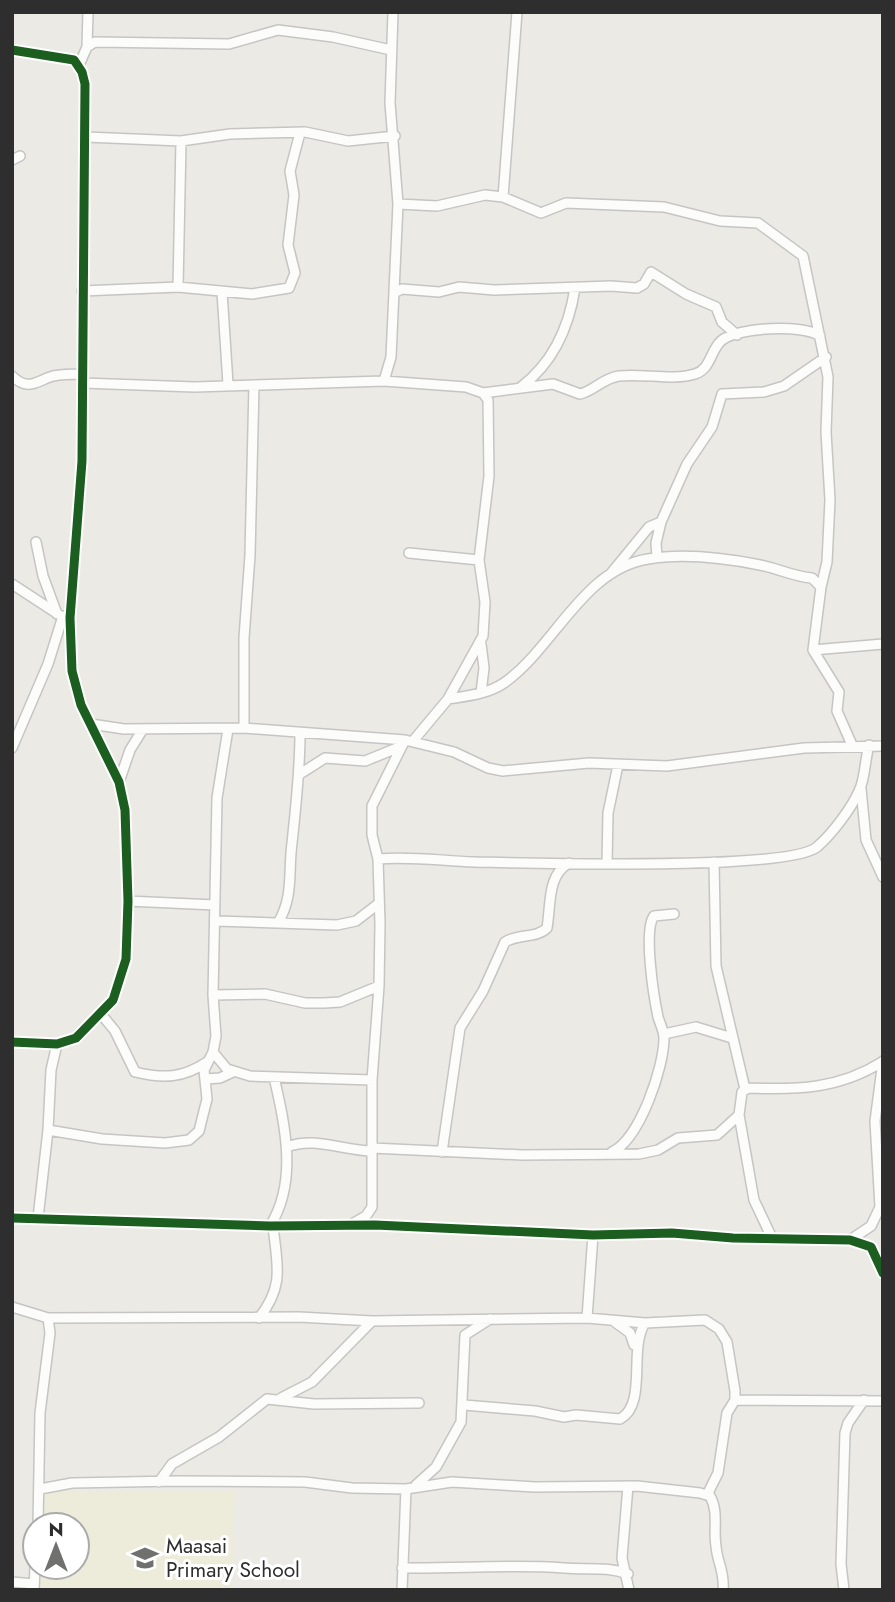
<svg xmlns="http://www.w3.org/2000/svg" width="895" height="1602" font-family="Jost,sans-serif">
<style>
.education{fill:#edecdb}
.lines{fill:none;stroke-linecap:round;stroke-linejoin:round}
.minor-casing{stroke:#c6c5c4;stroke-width:12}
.minor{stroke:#fcfcfb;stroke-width:9}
.cycleway-casing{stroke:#fff;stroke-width:13}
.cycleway{stroke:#1b5e20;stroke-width:9}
.labels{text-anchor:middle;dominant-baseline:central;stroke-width:6;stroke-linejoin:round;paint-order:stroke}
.poi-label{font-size:21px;fill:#2e2e2e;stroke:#fff;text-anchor:start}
</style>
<rect width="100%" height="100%" fill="#ebeae5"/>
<!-- education -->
<path class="education" d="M38,1491H235L232,1590H34L35,1561V1567H77V1525H37Z"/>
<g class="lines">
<defs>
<path id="minor" d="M87,47L88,12
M12,50L74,60L82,72L85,84L82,461L70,618L72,671L81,705L119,782L125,810L128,901L126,959L113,1000L76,1038L57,1044L12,1042
M79,65L87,47L95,42L229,44L278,30L333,37L391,50
M86,137L181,141L230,134L305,132L348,141L395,136
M12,160L20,156
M503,197L517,12
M398,204L437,206L485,195L503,197L541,213L566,203L664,207L720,221L758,223L803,256L828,377L826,432L830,500L827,562L821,587
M178,287L181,141
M82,291L178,287L252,294L289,288L295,273L288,245L294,195L290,171L300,133
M222,292L228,384
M394,293L402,289L439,292L459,287L494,290L611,286L637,288L644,284L651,272L686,294L716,307L722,322L737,335
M12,376C29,392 36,381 53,376C63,374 73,374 82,374
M384,381L391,357L398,204L390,103L393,12
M82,383L195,387L384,381L466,387L483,393L488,400L489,476L479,560L485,602L483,636L448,699L413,741
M521,387C554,362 569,327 575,288
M483,393L553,384L580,394C594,391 603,378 619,376C643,373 672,381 695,374C711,369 710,351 721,341C736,327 804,324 820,336
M36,542L43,576L57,614
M409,553L479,560
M657,557L656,543L661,522L687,464L712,427L722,394L764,392L784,386L826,357
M612,572L649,527L661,522
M12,584L58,614
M813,650L883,644
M481,693L484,668L481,644
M448,699C467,696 488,694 504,683C554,648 583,569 648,559C683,553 725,558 760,565C777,568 794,577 812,578L821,587L813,650L839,692L837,711L852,745
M91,724L124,729L244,728L405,740L454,752L488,768L503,771L589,763L667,766L804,748L883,746
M244,728V638L250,555L254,385
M12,748L48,664L63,616
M300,774L325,758L365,761L402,746
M119,782L130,750L143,729
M861,789L866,840L883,877
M378,859C411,856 442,861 474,862C527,863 788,871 817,847C832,834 851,809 859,791C865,780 865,759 869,745
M714,862L716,966L745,1089
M607,863L608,813L618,765
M128,901L215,905
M216,921L337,925L356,921L378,904
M278,923C294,896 288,872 292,843C296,806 300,771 300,733
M213,995L265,994L305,1003H324L340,1002L379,986
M101,1014L115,1031L135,1072C164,1079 183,1078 207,1062
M664,1034L696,1027L732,1038
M213,1052L227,1069L250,1076L372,1080
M205,1079L220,1078L233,1072
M48,1130L102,1139L165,1143L189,1140L199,1131L207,1099L204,1070L213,1052L216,1036L213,995L217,798L228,729
M287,1147C315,1136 343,1151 372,1151
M372,1148L522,1155L639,1154L658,1150L678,1138L717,1135L739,1115
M442,1152L460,1028L483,991L505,942C519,933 536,939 547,928C551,905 547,875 569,863
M612,1152C640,1139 664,1067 664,1038C664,1031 660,1024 658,1017C654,998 643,930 654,916L674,914
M12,1218L270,1226L375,1225L593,1235L672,1233L733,1238L850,1240L871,1247L883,1273
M38,1218L48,1130L51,1070L57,1044
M354,1223L366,1216L372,1207V1080L379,986L380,924L378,859L372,835V806L405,740
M270,1226C298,1182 285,1125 274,1077
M772,1238L754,1200L739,1115L742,1092L748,1088C797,1090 839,1089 882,1062
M850,1240L871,1226L880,1207L875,1121L883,1061
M12,1307L48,1318L299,1317L372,1321L587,1318L645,1323L705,1320L719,1329L727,1342L735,1391V1400L727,1413L718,1473L707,1495
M259,1318C285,1285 277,1265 273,1226
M587,1318L593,1235
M615,1322L630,1333L634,1345
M281,1398L312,1382L372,1321
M735,1400L883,1401
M464,1405L535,1411L564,1417L576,1415L620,1419C648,1404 628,1349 645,1323
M159,1482L172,1464L219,1437L267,1399L314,1404L419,1403
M416,1485L436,1467L461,1422L465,1335L490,1319
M628,1486L622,1558L629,1590
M40,1489L72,1483L177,1481L305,1482L352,1488L406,1489L452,1482L535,1487L637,1486L700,1493L710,1496C719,1512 713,1529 716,1546C717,1562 725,1572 723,1590
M38,1525L40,1413L50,1333L48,1318
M402,1568C456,1569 510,1564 564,1568C587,1570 606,1566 628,1574
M12,1582L34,1584
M34,1590L35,1567
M402,1590L406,1489
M844,1590L841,1564L845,1433L848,1423L864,1400"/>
</defs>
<!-- minor casing -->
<use href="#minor" class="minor-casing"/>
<!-- minor -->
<use href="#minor" class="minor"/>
<defs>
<path id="cycleway" d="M12,50L74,60L82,72L85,84L82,461L70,618L72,671L81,705L119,782L125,810L128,901L126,959L113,1000L76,1038L57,1044L12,1042
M12,1218L270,1226L375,1225L593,1235L672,1233L733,1238L850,1240L871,1247L883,1273"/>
</defs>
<!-- cycleway casing -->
<use href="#cycleway" class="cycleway-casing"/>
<!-- cycleway -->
<use href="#cycleway" class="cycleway"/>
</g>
<!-- icons -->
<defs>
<symbol id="school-bare" viewBox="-9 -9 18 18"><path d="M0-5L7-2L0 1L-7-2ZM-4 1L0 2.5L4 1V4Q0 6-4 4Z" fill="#70706e" stroke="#fff" stroke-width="2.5" paint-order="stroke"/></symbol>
</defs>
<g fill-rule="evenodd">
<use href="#school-bare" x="126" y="1539" width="38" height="38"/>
</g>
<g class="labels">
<!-- poi labels -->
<g class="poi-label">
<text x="166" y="1546">Maasai<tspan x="166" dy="24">Primary School</tspan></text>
</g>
</g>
<!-- border -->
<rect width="895" height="1602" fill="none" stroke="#2e2e2e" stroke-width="28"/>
<!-- north arrow -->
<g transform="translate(56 1546)"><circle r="33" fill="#ffffff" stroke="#ababab" stroke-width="2"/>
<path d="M0-5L12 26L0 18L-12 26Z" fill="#70706e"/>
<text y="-10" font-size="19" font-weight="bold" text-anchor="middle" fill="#2e2e2e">N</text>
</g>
</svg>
